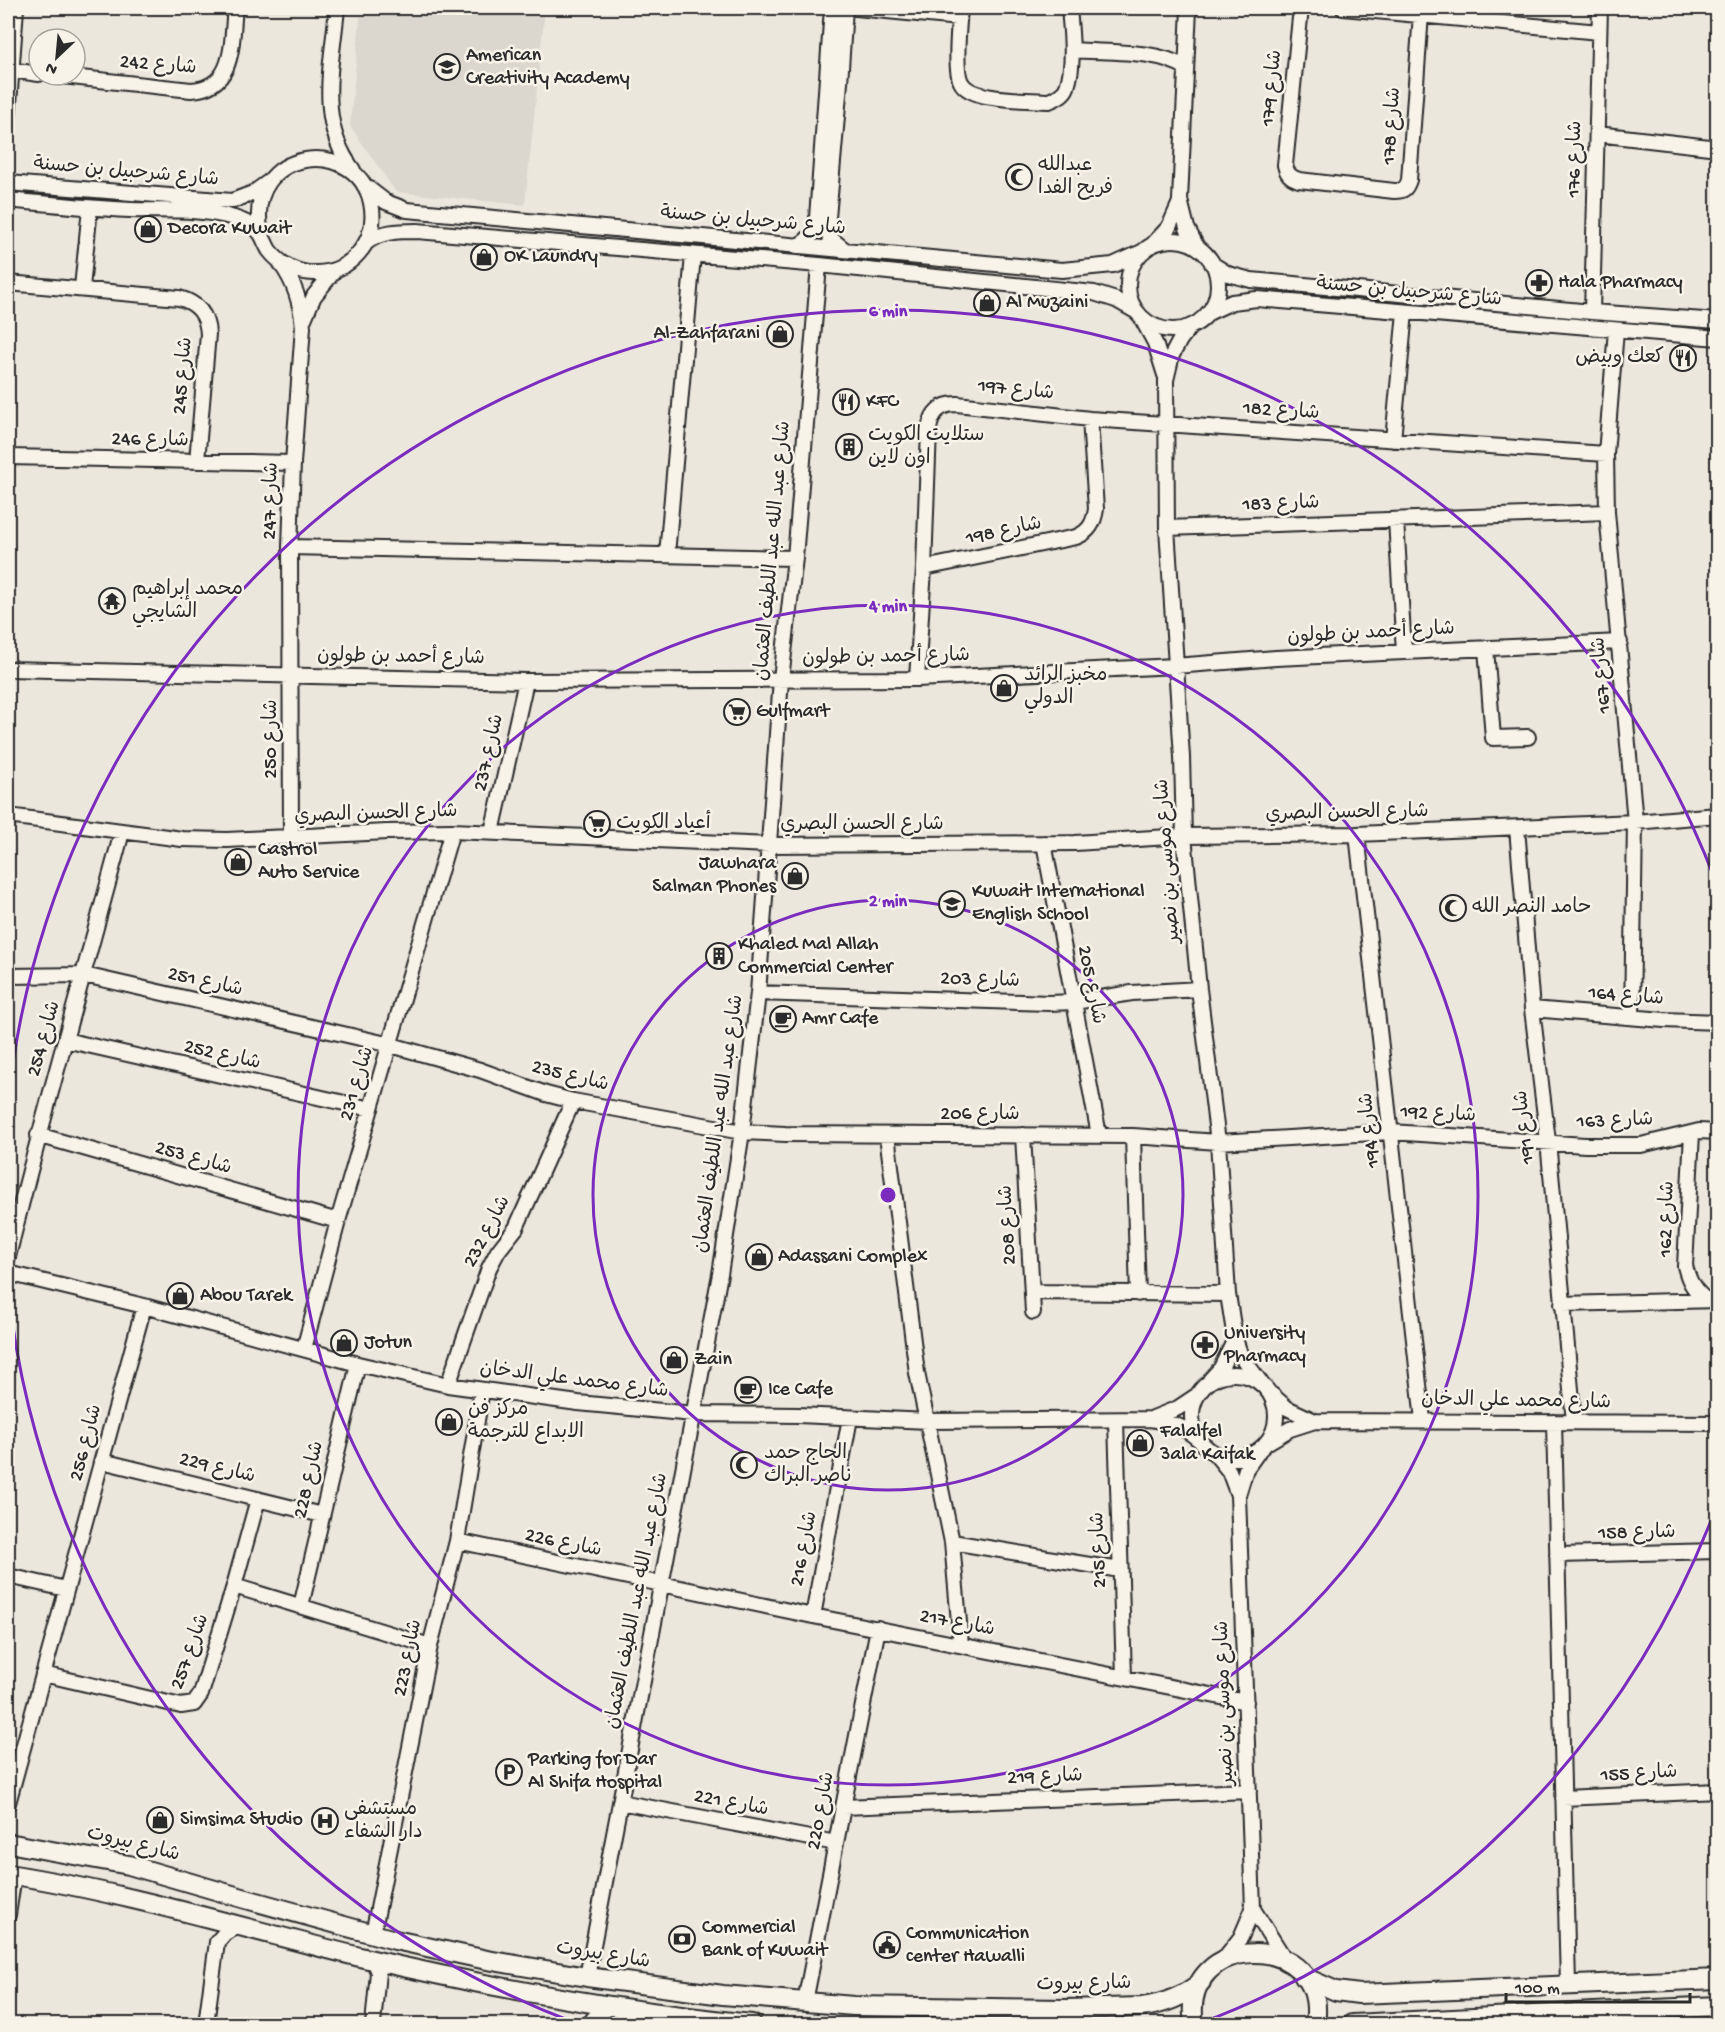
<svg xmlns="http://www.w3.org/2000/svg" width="1725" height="2032" font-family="'Gochi Hand','Playpen Sans Arabic',sans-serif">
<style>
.built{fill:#dbd7ce}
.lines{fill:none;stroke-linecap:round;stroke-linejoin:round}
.minor-casing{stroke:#2b2b2b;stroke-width:18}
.major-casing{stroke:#2b2b2b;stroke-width:22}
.minor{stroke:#f7f3e8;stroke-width:14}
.major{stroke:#f7f3e8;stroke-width:18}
.ring{fill:none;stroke:#7b2cbf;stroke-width:3}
.labels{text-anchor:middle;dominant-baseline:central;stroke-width:5;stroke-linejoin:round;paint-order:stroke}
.poi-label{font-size:20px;fill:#2b2b2b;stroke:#f7f3e8;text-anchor:start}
.street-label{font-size:20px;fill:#2b2b2b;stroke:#f7f3e8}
.centre{fill:#7b2cbf;stroke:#f7f3e8;stroke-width:3}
.ring-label{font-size:18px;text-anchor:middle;font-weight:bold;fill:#7b2cbf;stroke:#f7f3e8;stroke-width:5;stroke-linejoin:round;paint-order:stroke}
</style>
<rect width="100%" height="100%" fill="#ebe7dd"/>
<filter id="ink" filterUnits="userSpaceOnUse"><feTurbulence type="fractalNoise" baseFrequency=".0167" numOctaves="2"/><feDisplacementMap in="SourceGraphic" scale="12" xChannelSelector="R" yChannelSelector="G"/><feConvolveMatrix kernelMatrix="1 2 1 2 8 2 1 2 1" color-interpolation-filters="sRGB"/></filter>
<g filter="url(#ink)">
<!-- built -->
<path class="built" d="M361,8H545L525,205L396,192L350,126Z"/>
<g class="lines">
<defs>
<path id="minor" d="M337,8C332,65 316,121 353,170
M845,8L840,83L827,229L830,238L845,250
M856,8L959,18
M960,8C959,23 954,69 961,82C971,102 1028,99 1049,101C1056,98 1064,95 1067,87C1075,64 1071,31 1069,8
M1189,8L1180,200L1187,228L1197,247
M1301,8L1285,165C1287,174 1290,177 1299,180L1394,191C1404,191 1406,189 1409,180L1421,14
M1343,8L1599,32
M1073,50C1107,53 1157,49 1186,68
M11,70L39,74
M53,75L191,90C236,88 231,42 235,8
M8,118L16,8
M1597,134L1718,148
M8,183L232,201L253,193L267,183
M364,185L386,202L407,210L1062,270L1113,265L1142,252
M8,200C48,204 89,208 130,210C164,211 201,208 234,218C243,221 256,226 261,234C264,239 266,245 269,250C280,265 299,274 317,273C350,272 376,243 372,209C363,133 242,146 261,233
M1128 285a45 45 0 1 1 90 0a45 45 0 1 1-90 0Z
M366,243C380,231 399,231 417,231L819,265L1094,293L1116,300L1137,312
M1154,243L1169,227L1180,202
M797,246C810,240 815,232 817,218L832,8
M281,264C295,283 301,303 303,327L293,463L290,547L291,838
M1212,264L1228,274L1251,280L1592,312L1718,321
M8,283L179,298C198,303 207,315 208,334L197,461
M82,288L90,208
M1592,312L1600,8
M1208,313L1232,302L1257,299L1718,338
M304,319L314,296L335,270
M1143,321L1155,343L1165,375
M1191,326L1180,340L1172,355L1166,380L1167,528L1182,757L1184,836L1199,989L1218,1142L1228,1294L1235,1339L1241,1356L1261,1383
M1616,330L1606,454L1607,512L1635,822L1632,1017
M1393,440L1405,312
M8,457L293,463
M1396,520L1404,652
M1167,528L1607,512
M290,547L795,558
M667,555L693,255
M924,568L1076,537C1089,532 1094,523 1096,509L1090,419
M1486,648L1493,738L1528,737
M8,669L526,681L917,679L1175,666L1276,658L1620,642
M917,679L924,568L929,429C932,412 940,404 957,404L1090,419L1606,454
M8,816L182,839L227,840L387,832L452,831L770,845L1075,843L1184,836L1357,834L1635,822L1718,815
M1517,828L1532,1009L1548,1141L1574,1422
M492,832L526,681
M1357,834L1423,1420
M1044,843L1099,1135
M8,976L84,975L391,1045L480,1070L546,1094L573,1101L742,1132L785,1134L1133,1136L1218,1142L1391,1132L1585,1145H1641L1699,1131L1718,1132
M758,993L1049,1003L1074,1002L1132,993L1199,989
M1532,1009L1664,1020L1718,1022
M65,1040L371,1109
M1692,1133L1685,1266C1689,1282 1694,1290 1706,1300
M38,1135L338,1221
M887,1135L917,1373L952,1542L961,1645
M1023,1135L1033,1312
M1133,1136L1138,1294
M8,1257C43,1114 84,974 122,832
M8,1273L144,1306L358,1364L448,1385L578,1403L693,1414L798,1415L928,1421L1150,1419C1170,1422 1184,1426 1199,1440
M1033,1292L1228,1294
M1562,1304L1718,1300
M304,1349L338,1221L452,831
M1192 1416a42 42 0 1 1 84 0a42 42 0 1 1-84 0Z
M1210,1380L1221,1368L1235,1339
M448,1385L489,1268L498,1251L516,1228L573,1101
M1271,1394L1287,1408L1315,1421
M1153,1418L1178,1408L1196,1396
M1116,1421L1124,1677
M1554,1422L1568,1985
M1268,1442L1290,1429L1315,1421L1718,1423
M1216,1455L1229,1471L1238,1495L1253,1909L1241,1937L1223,1960
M102,1461L322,1515
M1238,1495L1246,1469L1258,1452
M457,1541L813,1616L1246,1702
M952,1542L1120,1570
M1557,1555L1718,1551
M8,1576L66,1589
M234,1586L430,1646
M301,1606L358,1364
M813,1616L850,1418
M43,1674L181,1706L194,1704L201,1694L234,1586L258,1499
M1563,1798L1718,1791
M620,1802L836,1843
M8,1803L144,1306
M843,1807L1249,1791
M1253,1909L1286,1961
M8,1915L14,1875
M373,1934L430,1646L457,1541L482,1390
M373,1960L378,1972L373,2024
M587,1977L720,1274L742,1132L758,993L781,679L795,558L819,265
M805,2002L878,1628
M206,2024L217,1942L225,1933L239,1926
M589,2024L594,2018L610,2007"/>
<path id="major" d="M8,1843L129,1865L246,1899L395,1940L487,1960L587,1977L723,1995L854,2006L1066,2009L1142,2007C1165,2004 1183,1997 1201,1982
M8,1874C129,1893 245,1929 364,1958C492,1988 622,2011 752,2024
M1304,1977L1336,1991L1359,1994L1718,1979
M1194,2024C1178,1930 1330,1929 1315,2024
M1352,2024L1718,2006"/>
</defs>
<!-- minor casing -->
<use href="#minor" class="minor-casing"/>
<!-- major casing -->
<use href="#major" class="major-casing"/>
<!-- minor -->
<use href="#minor" class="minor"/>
<!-- major -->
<use href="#major" class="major"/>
</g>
</g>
<!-- distance rings -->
<g class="ring">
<circle cx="888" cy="1195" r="295"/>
<circle cx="888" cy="1195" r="590"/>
<path d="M1717 1505A885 885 0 0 1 1198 2024M578 2024A885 885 0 0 1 8 1288M8 1102A885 885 0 0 1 1717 885"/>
</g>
<!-- icons -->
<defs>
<symbol id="school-ring" viewBox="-11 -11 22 22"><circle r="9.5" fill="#f7f3e8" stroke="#2b2b2b" stroke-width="1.5"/><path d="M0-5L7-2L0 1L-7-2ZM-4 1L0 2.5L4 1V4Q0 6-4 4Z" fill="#2b2b2b"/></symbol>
<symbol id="mosque-ring" viewBox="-11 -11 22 22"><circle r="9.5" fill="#f7f3e8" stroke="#2b2b2b" stroke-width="1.5"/><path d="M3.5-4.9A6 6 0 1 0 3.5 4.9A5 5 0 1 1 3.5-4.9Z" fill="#2b2b2b"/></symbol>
<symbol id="shop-ring" viewBox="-11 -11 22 22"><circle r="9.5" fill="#f7f3e8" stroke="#2b2b2b" stroke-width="1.5"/><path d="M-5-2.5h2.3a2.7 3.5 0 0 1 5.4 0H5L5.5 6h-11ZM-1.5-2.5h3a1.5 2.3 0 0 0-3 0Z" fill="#2b2b2b"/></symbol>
<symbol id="pharmacy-ring" viewBox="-11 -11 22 22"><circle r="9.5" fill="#f7f3e8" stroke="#2b2b2b" stroke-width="1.5"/><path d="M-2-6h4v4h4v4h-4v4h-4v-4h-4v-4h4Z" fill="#2b2b2b"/></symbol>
<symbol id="restaurant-ring" viewBox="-11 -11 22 22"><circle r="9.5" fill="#f7f3e8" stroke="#2b2b2b" stroke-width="1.5"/><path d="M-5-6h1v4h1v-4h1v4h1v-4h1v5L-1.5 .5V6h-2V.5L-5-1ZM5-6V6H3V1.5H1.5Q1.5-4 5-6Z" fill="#2b2b2b"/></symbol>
<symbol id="building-ring" viewBox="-11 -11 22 22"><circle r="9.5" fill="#f7f3e8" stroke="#2b2b2b" stroke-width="1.5"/><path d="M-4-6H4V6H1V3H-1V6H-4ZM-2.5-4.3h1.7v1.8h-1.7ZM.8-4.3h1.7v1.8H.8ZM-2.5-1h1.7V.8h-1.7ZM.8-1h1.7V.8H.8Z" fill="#2b2b2b"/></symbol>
<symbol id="temple-ring" viewBox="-11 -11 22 22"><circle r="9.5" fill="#f7f3e8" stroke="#2b2b2b" stroke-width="1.5"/><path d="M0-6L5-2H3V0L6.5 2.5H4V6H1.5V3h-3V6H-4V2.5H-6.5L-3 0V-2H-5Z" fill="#2b2b2b"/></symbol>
<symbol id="supermarket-ring" viewBox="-11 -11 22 22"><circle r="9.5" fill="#f7f3e8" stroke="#2b2b2b" stroke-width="1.5"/><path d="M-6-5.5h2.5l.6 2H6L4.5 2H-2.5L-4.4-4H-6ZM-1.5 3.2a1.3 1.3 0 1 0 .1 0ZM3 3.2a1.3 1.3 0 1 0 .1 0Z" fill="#2b2b2b"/></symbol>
<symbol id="cafe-ring" viewBox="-11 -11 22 22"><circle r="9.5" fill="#f7f3e8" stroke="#2b2b2b" stroke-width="1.5"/><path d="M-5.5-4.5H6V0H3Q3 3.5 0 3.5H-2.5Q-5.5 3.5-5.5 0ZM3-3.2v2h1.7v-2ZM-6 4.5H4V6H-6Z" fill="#2b2b2b"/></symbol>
<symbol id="parking-ring" viewBox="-11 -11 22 22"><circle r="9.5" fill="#f7f3e8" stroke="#2b2b2b" stroke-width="1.5"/><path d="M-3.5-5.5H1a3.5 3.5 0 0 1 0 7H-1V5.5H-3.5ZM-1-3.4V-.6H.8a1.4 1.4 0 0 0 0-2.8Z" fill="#2b2b2b"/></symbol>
<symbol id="hospital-ring" viewBox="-11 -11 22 22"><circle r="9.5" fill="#f7f3e8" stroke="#2b2b2b" stroke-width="1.5"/><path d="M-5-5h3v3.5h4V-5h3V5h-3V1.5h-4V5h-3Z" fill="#2b2b2b"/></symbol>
<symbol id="bank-ring" viewBox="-11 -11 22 22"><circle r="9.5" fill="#f7f3e8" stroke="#2b2b2b" stroke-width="1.5"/><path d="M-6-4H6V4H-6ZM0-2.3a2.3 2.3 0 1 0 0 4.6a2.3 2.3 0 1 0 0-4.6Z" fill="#2b2b2b"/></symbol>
<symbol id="civic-ring" viewBox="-11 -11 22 22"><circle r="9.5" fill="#f7f3e8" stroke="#2b2b2b" stroke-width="1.5"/><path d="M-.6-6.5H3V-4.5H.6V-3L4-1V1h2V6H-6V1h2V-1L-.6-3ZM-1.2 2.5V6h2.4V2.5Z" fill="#2b2b2b"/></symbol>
</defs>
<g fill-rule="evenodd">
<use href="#school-ring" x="432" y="52" width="30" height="30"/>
<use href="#mosque-ring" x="1004" y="162" width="30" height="30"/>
<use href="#shop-ring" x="133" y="214" width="30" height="30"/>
<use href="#shop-ring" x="469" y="242" width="30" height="30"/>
<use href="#pharmacy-ring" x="1524" y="268" width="30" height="30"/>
<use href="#shop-ring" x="972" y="288" width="30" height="30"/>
<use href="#shop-ring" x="765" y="319" width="30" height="30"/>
<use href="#restaurant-ring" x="1668" y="343" width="30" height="30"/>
<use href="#restaurant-ring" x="831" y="387" width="30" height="30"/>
<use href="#building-ring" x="834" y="432" width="30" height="30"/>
<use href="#temple-ring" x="97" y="586" width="30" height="30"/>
<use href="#shop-ring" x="989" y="673" width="30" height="30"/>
<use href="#supermarket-ring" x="722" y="697" width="30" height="30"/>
<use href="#supermarket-ring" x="582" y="809" width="30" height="30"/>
<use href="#shop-ring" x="223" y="847" width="30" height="30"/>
<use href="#shop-ring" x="780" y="861" width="30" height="30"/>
<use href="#school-ring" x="937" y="889" width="30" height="30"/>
<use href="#mosque-ring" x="1438" y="893" width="30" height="30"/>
<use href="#building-ring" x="704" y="941" width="30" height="30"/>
<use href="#cafe-ring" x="768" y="1004" width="30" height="30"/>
<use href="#shop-ring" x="744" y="1242" width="30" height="30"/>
<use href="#shop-ring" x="165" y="1281" width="30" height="30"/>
<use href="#shop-ring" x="329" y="1328" width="30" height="30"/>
<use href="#pharmacy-ring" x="1190" y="1330" width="30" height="30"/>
<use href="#shop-ring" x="659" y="1345" width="30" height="30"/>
<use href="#cafe-ring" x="733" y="1375" width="30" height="30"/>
<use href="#shop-ring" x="434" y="1407" width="30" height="30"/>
<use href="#shop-ring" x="1125" y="1428" width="30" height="30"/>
<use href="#mosque-ring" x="729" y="1450" width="30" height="30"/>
<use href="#parking-ring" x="494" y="1757" width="30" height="30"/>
<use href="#shop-ring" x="145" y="1805" width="30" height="30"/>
<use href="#hospital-ring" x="310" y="1806" width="30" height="30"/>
<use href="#bank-ring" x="667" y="1924" width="30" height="30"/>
<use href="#civic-ring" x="872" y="1930" width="30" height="30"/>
</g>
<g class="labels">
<!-- poi labels -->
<g class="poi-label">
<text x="466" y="56">American<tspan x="466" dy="23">Creativity Academy</tspan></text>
<text x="1038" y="166">عبدالله<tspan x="1038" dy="23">فريح الفدا</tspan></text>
<text x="168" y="229">Decora Kuwait</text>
<text x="504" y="257">OK Laundry</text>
<text x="1558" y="283">Hala Pharmacy</text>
<text x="1006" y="303">Al Muzaini</text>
<text x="760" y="334" text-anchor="end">Al-Zahfarani</text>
<text x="1664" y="358" text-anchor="end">كعك وبيض</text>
<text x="866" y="402">KFC</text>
<text x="868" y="436">ستلايت الكويت<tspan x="868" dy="23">اون لاين</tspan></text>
<text x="132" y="590">محمد إبراهيم<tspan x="132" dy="23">الشايجي</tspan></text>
<text x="1024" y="676">مخبز الرائد<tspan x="1024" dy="23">الدولي</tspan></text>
<text x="756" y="712">Gulfmart</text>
<text x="616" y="824">أعياد الكويت</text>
<text x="258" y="850">Castrol<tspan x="258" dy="23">Auto Service</tspan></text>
<text x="776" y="864" text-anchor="end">Jawhara<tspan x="776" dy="23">Salman Phones</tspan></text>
<text x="972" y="892">Kuwait International<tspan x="972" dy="23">English School</tspan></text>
<text x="1472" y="908">حامد النصر الله</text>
<text x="738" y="945">Khaled Mal Allah<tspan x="738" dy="23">Commercial Center</tspan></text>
<text x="802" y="1019">Amr Cafe</text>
<text x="778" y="1257">Adassani Complex</text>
<text x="200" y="1296">Abou Tarek</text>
<text x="1224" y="1334">University<tspan x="1224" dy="23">Pharmacy</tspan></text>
<text x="364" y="1343">Jotun</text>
<text x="694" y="1360">Zain</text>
<text x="768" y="1390">Ice Cafe</text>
<text x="468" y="1410">مركز فن<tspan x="468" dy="23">الابداع للترجمة</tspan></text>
<text x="1160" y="1432">Falalfel<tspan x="1160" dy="23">3ala Kaifak</tspan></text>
<text x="764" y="1454">الحاج حمد<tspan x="764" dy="23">ناصر البراك</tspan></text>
<text x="528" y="1760">Parking for Dar<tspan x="528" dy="23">Al Shifa Hospital</tspan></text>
<text x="344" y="1810">مستشفى<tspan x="344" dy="23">دار الشفاء</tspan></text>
<text x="180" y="1820">Simsima Studio</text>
<text x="702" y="1928">Commercial<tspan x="702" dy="23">Bank of Kuwait</tspan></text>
<text x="906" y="1934">Communication<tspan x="906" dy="23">center Hawalli</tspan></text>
</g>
<!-- street labels -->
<g class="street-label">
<text transform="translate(158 66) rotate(5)">شارع 242</text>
<text transform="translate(1273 88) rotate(-84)">شارع 179</text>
<text transform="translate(1393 126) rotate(-86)">شارع 178</text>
<text transform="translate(1576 159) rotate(-89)">شارع 176</text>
<text transform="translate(126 173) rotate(5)">شارع شرحبيل بن حسنة</text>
<text transform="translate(753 222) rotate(5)">شارع شرحبيل بن حسنة</text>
<text transform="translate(1409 293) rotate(5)">شارع شرحبيل بن حسنة</text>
<text transform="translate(184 376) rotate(-85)">شارع 245</text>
<text transform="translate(1016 391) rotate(6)">شارع 197</text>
<text transform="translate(1281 412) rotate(4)">شارع 182</text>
<text transform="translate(150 441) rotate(1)">شارع 246</text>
<text transform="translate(272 501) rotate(-88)">شارع 247</text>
<text transform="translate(1281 505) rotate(-2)">شارع 183</text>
<text transform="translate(1004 532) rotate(-12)">شارع 198</text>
<text transform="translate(774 551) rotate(-85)">شارع عبد الله عبد اللطيف العثمان</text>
<text transform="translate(1371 634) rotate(-3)">شارع أحمد بن طولون</text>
<text transform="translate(401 658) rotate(1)">شارع أحمد بن طولون</text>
<text transform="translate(886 658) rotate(-1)">شارع أحمد بن طولون</text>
<text transform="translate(1603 675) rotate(-95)">شارع 167</text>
<text transform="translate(272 739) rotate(-90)">شارع 250</text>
<text transform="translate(490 753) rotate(-77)">شارع 237</text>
<text transform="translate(1347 814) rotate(-1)">شارع الحسن البصري</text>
<text transform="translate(376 815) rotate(-2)">شارع الحسن البصري</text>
<text x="862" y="825">شارع الحسن البصري</text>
<text transform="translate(1169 861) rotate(-94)">شارع موسى بن نصير</text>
<text transform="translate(980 981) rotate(2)">شارع 203</text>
<text transform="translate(205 983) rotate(13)">شارع 251</text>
<text transform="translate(1090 985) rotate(79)">شارع 205</text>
<text transform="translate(1626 997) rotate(5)">شارع 164</text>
<text transform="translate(45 1039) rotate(-74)">شارع 254</text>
<text transform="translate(222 1056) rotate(13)">شارع 252</text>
<text transform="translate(570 1077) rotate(14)">شارع 235</text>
<text transform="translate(358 1084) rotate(-73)">شارع 231</text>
<text x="980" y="1115">شارع 206</text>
<text transform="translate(1438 1115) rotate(3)">شارع 192</text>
<text transform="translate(1615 1122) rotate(-2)">شارع 163</text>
<text transform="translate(720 1124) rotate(-82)">شارع عبد الله عبد اللطيف العثمان</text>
<text transform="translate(1526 1127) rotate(-96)">شارع 191</text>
<text transform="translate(1371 1130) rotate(-96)">شارع 194</text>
<text transform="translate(193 1159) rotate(16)">شارع 253</text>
<text transform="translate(1668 1219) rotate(-88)">شارع 162</text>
<text transform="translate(1009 1225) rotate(-93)">شارع 208</text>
<text transform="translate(488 1232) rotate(-62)">شارع 232</text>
<text transform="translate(574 1381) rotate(7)">شارع محمد علي الدخان</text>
<text transform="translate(1516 1402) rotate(1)">شارع محمد علي الدخان</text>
<text transform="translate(87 1443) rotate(-75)">شارع 256</text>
<text transform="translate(217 1469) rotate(14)">شارع 229</text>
<text transform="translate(310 1480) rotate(-77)">شارع 228</text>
<text transform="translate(1637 1534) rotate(-1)">شارع 158</text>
<text transform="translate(563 1544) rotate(12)">شارع 226</text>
<text transform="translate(805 1549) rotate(-79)">شارع 216</text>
<text transform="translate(1100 1550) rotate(-92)">شارع 215</text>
<text transform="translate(638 1601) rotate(-79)">شارع عبد الله عبد اللطيف العثمان</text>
<text transform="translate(957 1624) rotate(11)">شارع 217</text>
<text transform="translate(191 1652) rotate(-70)">شارع 257</text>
<text transform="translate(409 1658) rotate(-78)">شارع 223</text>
<text transform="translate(1226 1703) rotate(-92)">شارع موسى بن نصير</text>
<text transform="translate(1639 1775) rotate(-3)">شارع 155</text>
<text transform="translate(1045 1778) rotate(-2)">شارع 219</text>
<text transform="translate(731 1804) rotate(11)">شارع 221</text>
<text transform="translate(822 1811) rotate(-79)">شارع 220</text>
<text transform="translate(133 1845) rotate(14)">شارع بيروت</text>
<text transform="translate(603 1956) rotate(9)">شارع بيروت</text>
<text transform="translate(1084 1985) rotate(-1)">شارع بيروت</text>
</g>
</g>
<circle cx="888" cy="1195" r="9" class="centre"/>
<g class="ring-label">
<text x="888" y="316">6 min</text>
<text x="888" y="611">4 min</text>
<text x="888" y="906">2 min</text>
</g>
<!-- margin -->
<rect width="1725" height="2032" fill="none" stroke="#f7f3e8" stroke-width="30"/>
<rect x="15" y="15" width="1695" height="2002" fill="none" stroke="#2b2b2b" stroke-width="2" filter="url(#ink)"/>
<!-- north arrow -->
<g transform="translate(57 57) rotate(206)"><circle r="28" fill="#f7f3e8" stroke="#a5a39c" stroke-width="1.5"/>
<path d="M0-4.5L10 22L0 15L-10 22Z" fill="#2b2b2b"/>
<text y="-9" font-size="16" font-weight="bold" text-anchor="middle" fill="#2b2b2b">N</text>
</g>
<!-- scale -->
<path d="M1506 1993v9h184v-9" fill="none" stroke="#2b2b2b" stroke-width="3"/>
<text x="1515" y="1993" font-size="18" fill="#2b2b2b" stroke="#f7f3e8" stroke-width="4.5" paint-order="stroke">100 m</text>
</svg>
